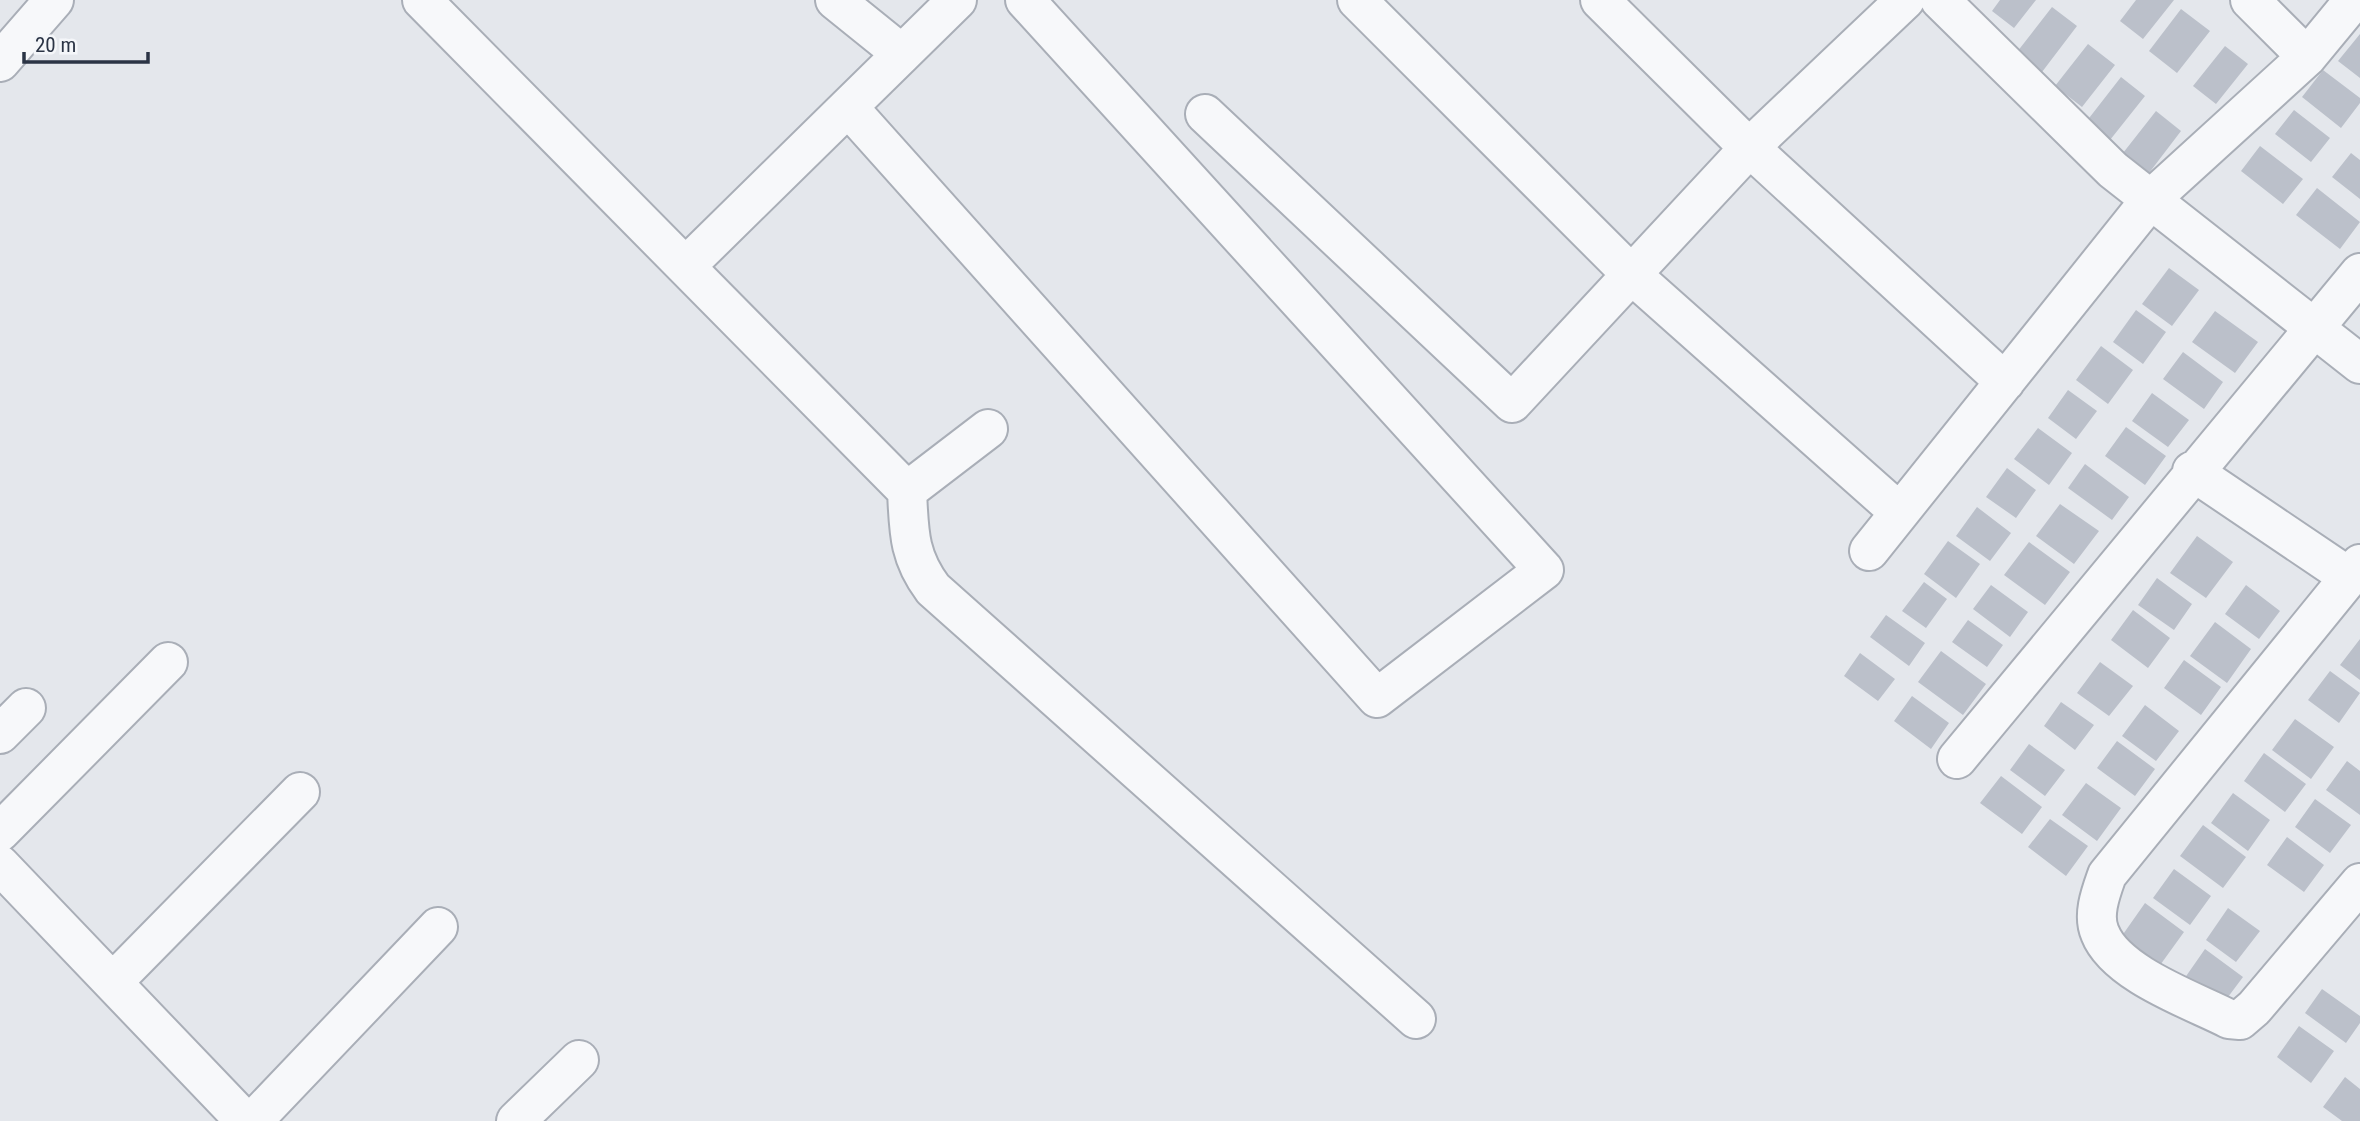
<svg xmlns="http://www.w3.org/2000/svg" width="2360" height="1121" font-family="'Roboto Condensed',sans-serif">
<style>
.building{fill:#bbc0ca}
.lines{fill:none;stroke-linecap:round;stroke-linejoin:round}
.street-casing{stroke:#a9aeb7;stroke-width:42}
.street{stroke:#f7f8fa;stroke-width:38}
</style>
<rect width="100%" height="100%" fill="#e4e7ec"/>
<!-- building -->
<path class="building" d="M2000,0H2036L2014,28L1992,11Z
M2136,0H2174L2143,39L2120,21Z
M2052,7L2077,26L2042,72L2017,52Z
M2181,9L2210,31L2177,73L2149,51Z
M2360,34V78L2338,61Z
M2088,44L2115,65L2082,107L2055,86Z
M2225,46L2248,64L2216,104L2193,86Z
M2323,70L2360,98V103L2341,128L2302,97Z
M2121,77L2145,96L2110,140L2086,122Z
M2294,110L2330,138L2311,162L2275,134Z
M2156,111L2181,131L2149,173L2123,153Z
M2260,146L2303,179L2283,204L2241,171Z
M2351,153L2360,160V199L2332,177Z
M2317,188L2360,222L2340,249L2296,215Z
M2169,268L2199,290L2172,326L2142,304Z
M2136,310L2166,332L2143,364L2113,342Z
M2215,311L2258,342L2235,373L2192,342Z
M2101,346L2133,370L2108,404L2076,380Z
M2183,352L2223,382L2204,409L2163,379Z
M2068,390L2097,411L2076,439L2048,418Z
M2152,393L2189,420L2168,447L2132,421Z
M2126,427L2166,456L2145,485L2105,456Z
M2038,428L2072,453L2049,485L2014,459Z
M2085,464L2129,497L2112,520L2068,488Z
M2007,468L2036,490L2016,518L1986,497Z
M2060,504L2099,531L2074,564L2036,536Z
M1977,507L2011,533L1990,561L1956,536Z
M2197,536L2233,562L2206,598L2170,573Z
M1948,541L1980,564L1956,598L1924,574Z
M2029,542L2070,572L2045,605L2004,575Z
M2157,578L2192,604L2174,630L2138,605Z
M1924,582L1947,599L1926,628L1902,611Z
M1991,585L2028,612L2010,637L1973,609Z
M2246,585L2280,611L2259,639L2225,614Z
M2133,610L2170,638L2148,668L2111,640Z
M1886,615L1925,643L1909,666L1870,637Z
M1968,620L2003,645L1987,667L1952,642Z
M2215,622L2251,649L2227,683L2190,656Z
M2360,639V680L2340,665Z
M1941,651L1986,684L1963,715L1918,682Z
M1860,653L1895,679L1878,701L1844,676Z
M2184,660L2221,687L2201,715L2164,688Z
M2100,662L2133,686L2109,716L2077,693Z
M2330,671L2360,693L2339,723L2308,700Z
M1912,696L1949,723L1931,749L1894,721Z
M2061,702L2094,725L2075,750L2044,726Z
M2145,705L2179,731L2156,761L2122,736Z
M2295,719L2334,747L2311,779L2272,750Z
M2117,741L2155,769L2135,796L2097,768Z
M2029,744L2065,770L2045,796L2010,770Z
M2264,753L2306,784L2285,812L2244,781Z
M2347,761L2360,771V815L2326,790Z
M2001,776L2042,807L2022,834L1980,803Z
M2086,783L2121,808L2097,841L2062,815Z
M2233,793L2270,820L2248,851L2211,823Z
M2315,799L2351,825L2330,853L2295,827Z
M2050,819L2088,846L2066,876L2028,847Z
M2203,825L2246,857L2223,888L2180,856Z
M2287,837L2324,865L2304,892L2267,865Z
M2174,869L2211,896L2190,925L2153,898Z
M2145,903L2184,932L2158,968L2119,940Z
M2228,908L2260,931L2236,962L2206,940Z
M2205,949L2243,977L2219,1009L2182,982Z
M2322,989L2360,1016V1023L2346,1043L2305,1013Z
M2299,1026L2334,1051L2311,1083L2277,1057Z
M2345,1077L2360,1089V1121H2342L2323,1107Z"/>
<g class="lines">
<defs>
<path id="street" d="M422,0L907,491C909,530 908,556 933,589L1416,1019
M835,0L902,54
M1357,0L1631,274L1899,512
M1600,0L1735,134L2005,382
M1940,0L2113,170L2360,364
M2250,0L2307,57
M0,62L54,0
M848,107L1377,698L1544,570L1025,0
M1205,114L1512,403L1751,146L1905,0
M686,266L957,0
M2192,471L2349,577
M907,491L988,429
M1869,551L2151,199L2307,57L2354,0
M2360,564L2107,875C2101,892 2092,915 2100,933C2116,974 2192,1000 2229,1019L2240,1020L2254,1008L2360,883
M0,734L26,708
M1957,759L2360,273
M0,832L168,662
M0,865L245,1121
M113,982L300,792
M253,1121L438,927
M516,1121L579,1060"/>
</defs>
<!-- street casing -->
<use href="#street" class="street-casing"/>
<!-- street -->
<use href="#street" class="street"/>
</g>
<!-- scale -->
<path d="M24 52v10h124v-10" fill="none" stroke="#2b3445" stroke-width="3.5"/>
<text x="35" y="52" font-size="21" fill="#2b3445" stroke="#f4f6f9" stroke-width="5" paint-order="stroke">20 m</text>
</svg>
